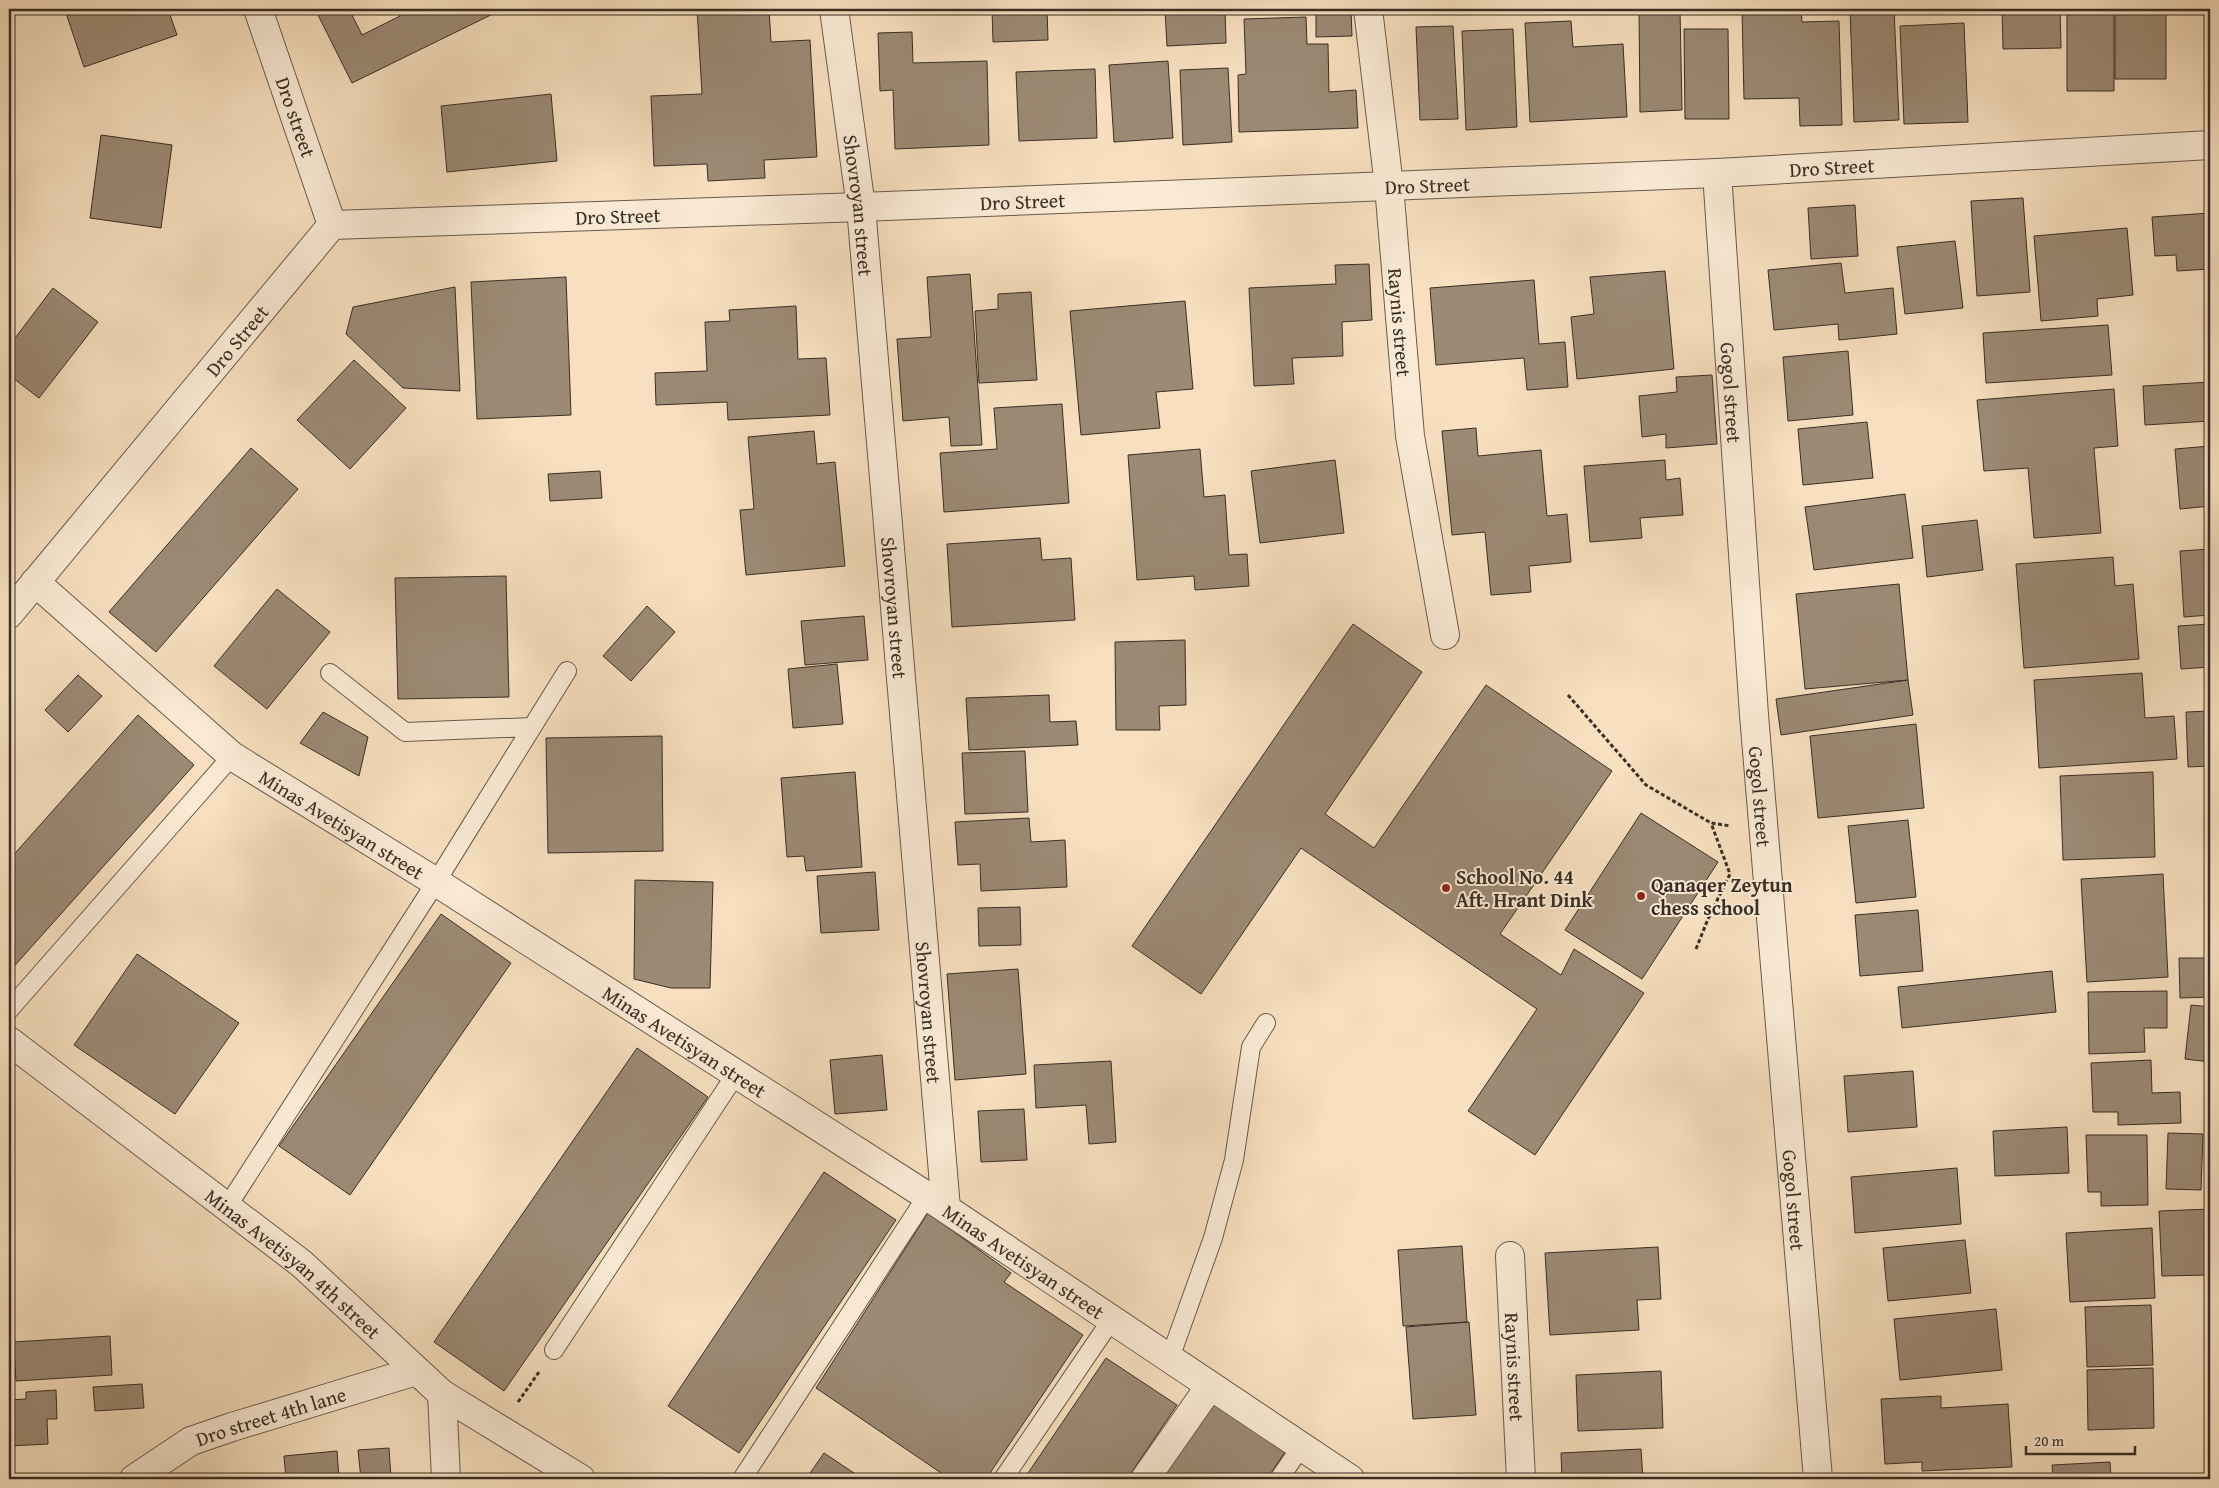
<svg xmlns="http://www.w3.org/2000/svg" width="2219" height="1488" font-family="'Gentium Book Plus',serif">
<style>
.building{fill:#9c8a75;stroke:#392e25}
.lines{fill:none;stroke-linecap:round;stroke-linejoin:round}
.service-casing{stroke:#685a4c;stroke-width:20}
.minor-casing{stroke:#685a4c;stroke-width:30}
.tertiary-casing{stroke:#685a4c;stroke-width:30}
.path{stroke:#392e25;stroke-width:3;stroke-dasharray:4 2.5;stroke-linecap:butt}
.service{stroke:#faead5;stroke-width:18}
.minor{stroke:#faead5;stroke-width:28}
.tertiary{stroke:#faead5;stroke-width:28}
.poi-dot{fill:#8f2418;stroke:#faead5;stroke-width:2}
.labels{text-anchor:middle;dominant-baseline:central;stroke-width:4;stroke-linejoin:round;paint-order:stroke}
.street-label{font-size:20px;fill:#392e25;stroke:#faead5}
.poi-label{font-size:20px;font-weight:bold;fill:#392e25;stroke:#faead5;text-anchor:start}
</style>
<rect width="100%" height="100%" fill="#f7dfbf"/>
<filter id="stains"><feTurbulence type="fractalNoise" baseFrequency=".004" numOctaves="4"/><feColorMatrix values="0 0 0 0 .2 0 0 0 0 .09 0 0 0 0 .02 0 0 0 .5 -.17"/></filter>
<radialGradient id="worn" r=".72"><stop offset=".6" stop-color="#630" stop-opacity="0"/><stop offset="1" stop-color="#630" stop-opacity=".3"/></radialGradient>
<!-- building -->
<path class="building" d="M79,9H168L177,35L84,67L66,13Z
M315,9H349L362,35L400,16L396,9H503L352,83Z
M697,9H769L771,42L810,40L817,157L764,160L765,178L708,181L707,164L654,166L651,96L702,94Z
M992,9H1047L1048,40L993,42Z
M1165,9H1225L1226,43L1167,46Z
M1316,9H1351L1352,36L1316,37Z
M1639,9H1680L1682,110L1640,112Z
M1742,9H1801L1802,22L1839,21L1842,125L1800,126L1799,98L1744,99Z
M1850,9H1894L1899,120L1854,122Z
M2002,9H2060L2061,48L2003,49Z
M2067,9H2114V91H2067Z
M2115,9H2166V79H2115Z
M1306,17L1307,44H1328L1329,92L1356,90L1358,128L1239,132L1238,75L1246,74L1244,19Z
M1571,21L1573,47L1623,44L1627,117L1530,122L1525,23Z
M1964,23L1968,122L1904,124L1900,26Z
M1453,26L1458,119L1420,120L1416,27Z
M1513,29L1517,127L1466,130L1462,31Z
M1684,29H1728L1729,119H1685Z
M912,32L913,63L987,61L989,145L895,149L893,90L880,91L878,33Z
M1168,61L1173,138L1114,142L1109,65Z
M1228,68L1232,142L1183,145L1180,70Z
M1095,69L1097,138L1019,141L1016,72Z
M551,94L557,161L447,172L441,106Z
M101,135L172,145L161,228L90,218Z
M2023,198L2030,292L1977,296L1971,201Z
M1855,205L1858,256L1811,259L1808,208Z
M2210,213V269L2177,271L2176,255L2155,256L2152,217Z
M2127,228L2133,295L2097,299L2098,316L2041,321L2034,236Z
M1955,241L1963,308L1905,314L1897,247Z
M1841,263L1845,293L1893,288L1897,334L1839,340L1838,324L1774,330L1768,270Z
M1369,264L1372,320L1342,322L1343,356L1292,358L1294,384L1254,386L1249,288L1336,284L1335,265Z
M1665,271L1674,369L1577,379L1571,317L1594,314L1590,277Z
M970,274L982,445L951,446L949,417L903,421L897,339L931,337L927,277Z
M566,277L571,415L477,419L471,282Z
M1534,280L1539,344L1565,342L1568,387L1527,390L1524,358L1436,365L1430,288Z
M455,287L460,391L403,388L346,334L353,307Z
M53,288L98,322L39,398L9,375V346Z
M1031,292L1037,380L979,383L975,311L998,309V294Z
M1185,301L1193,389L1156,392L1160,428L1081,435L1070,311Z
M796,306L798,359L826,358L830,415L728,420L727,402L656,405L655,373L707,371L705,322L730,321L729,310Z
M2108,325L2112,375L1986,383L1983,333Z
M1848,351L1853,415L1788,421L1783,357Z
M354,360L406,408L350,469L297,420Z
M1712,375L1717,444L1666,448V434L1642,437L1639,396L1677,392L1676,377Z
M2210,382V421L2145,425L2143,386Z
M2114,389L2118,446L2094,448L2101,533L2034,538L2028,468L1984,471L1977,400Z
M1062,404L1069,503L944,512L940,453L997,449L994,408Z
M1867,422L1873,478L1803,485L1798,429Z
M1476,428L1478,456L1541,450L1547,516L1567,514L1571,562L1529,566L1531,592L1491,595L1485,532L1452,535L1442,431Z
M814,431L817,464L835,462L845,566L746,575L740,510L754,509L748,437Z
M2210,446V506L2180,509L2175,449Z
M251,448L298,489L156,652L109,612Z
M1200,449L1204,497L1225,495L1229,555L1247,554L1249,586L1195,590L1194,576L1137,580L1128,455Z
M1335,460L1344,533L1260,543L1251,471Z
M1665,460L1666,480L1680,478L1683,515L1640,518L1642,538L1590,542L1584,466Z
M600,471L602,498L550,501L548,474Z
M1905,494L1913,558L1814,570L1805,507Z
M1977,520L1983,570L1927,577L1922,526Z
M1040,538L1042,560L1071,558L1075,620L952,627L947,544Z
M2210,549V615L2184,617L2180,551Z
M2113,557L2115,586L2133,584L2139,659L2024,668L2016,564Z
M506,576L509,697L398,699L395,578Z
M1899,584L1908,680L1805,689L1796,594Z
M277,589L330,632L267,709L214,666Z
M647,606L675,632L631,681L603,656Z
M864,616L868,660L805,665L801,621Z
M1353,624L1422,672L1325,814L1374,848L1486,685L1612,771L1500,934L1561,975L1574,949L1644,993L1535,1155L1468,1111L1537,1009L1301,848L1201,994L1132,946Z
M2210,624V667L2181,669L2178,626Z
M1185,640L1186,705L1159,706L1160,730H1116L1115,642Z
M837,664L843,724L793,728L788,669Z
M2142,673L2145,718L2174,716L2177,759L2039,768L2034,680Z
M78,675L102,696L68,732L45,710Z
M1908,680L1913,715L1781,735L1776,699Z
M1049,695L1050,722L1076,721L1078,745L969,750L966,698Z
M2210,711V766L2188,767L2186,712Z
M323,712L368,737L359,776L300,743Z
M138,715L194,765L9,972V860Z
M1916,724L1924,808L1818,818L1810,736Z
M662,736L663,851L548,853L546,738Z
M1025,751L1028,812L965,814L962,753Z
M855,772L862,867L806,871L804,856L787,857L781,778Z
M2153,772L2155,857L2063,860L2060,776Z
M1641,813L1718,862L1642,979L1565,930Z
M1029,818L1031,842L1065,840L1067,887L981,891L980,864L958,865L955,822Z
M1908,820L1916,897L1856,903L1848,826Z
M875,872L879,930L821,933L817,876Z
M2163,874L2168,977L2087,982L2081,879Z
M635,880L713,882L710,988H671L634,979Z
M1020,907L1021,945L979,946L978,908Z
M1918,910L1923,971L1860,976L1855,915Z
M441,914L511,963L350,1195L279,1146Z
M137,954L239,1023L175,1114L74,1045Z
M2179,958H2210V997L2180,998Z
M1018,969L1026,1074L955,1080L947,974Z
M2052,971L2056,1012L1902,1028L1898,987Z
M2167,991V1028H2144L2145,1052L2089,1054L2088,992Z
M2191,1005L2210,1007V1062L2185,1059Z
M637,1048L708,1097L504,1391L434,1342Z
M882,1055L887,1110L835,1114L830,1060Z
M2151,1060L2152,1093L2180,1092L2181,1123L2118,1125V1112H2093L2091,1063Z
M1111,1061L1116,1142L1089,1144L1086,1105L1036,1108L1034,1065Z
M1913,1071L1917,1127L1848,1132L1844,1076Z
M1024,1109L1027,1160L981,1162L978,1111Z
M2067,1127L2069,1173L1995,1176L1993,1131Z
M2168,1133L2203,1134L2201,1190L2166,1189Z
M2086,1135H2147L2148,1205L2101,1206V1192H2088Z
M1957,1168L1961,1224L1855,1233L1851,1177Z
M824,1172L896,1220L739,1453L668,1406Z
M2210,1209V1247H2207L2208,1275L2162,1276L2159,1211Z
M928,1213L1011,1273L1004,1282L1083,1335L986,1479H950L816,1388Z
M2152,1228L2155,1298L2070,1302L2066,1233Z
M1965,1240L1971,1293L1888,1301L1883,1248Z
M1462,1246L1467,1322L1403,1326L1398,1250Z
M1658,1247L1661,1299L1637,1300L1639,1330L1550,1335L1545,1253Z
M2151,1305L2153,1365L2087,1367L2085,1307Z
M1996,1309L2002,1370L1900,1380L1894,1319Z
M1469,1322L1476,1415L1413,1419L1406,1327Z
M110,1336L112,1375L16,1381L13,1342Z
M11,1348L14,1388L9,1389V1349Z
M1106,1358L1177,1405L1127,1479H1024Z
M2153,1368L2154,1428L2088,1430L2087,1370Z
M1661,1371L1663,1428L1578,1431L1576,1375Z
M142,1384L144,1408L95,1411L93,1387Z
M56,1390L57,1419H47L48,1444L9,1446V1400L26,1399V1392Z
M1941,1396V1408L2008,1404L2012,1467L1922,1471V1462L1885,1464L1881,1399Z
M1209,1401L1285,1452L1267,1479H1157Z
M389,1448L391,1479H361L358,1450Z
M1641,1449L1643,1479H1562L1561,1453Z
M337,1451L339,1479H286L284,1456Z
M824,1453L863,1479H806Z
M2110,1462L2111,1479H2053L2052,1465Z"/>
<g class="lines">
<defs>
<path id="service" d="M330,673L405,732L532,727
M9,1010L232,756
M227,1207L436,882L567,671
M554,1350L736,1074
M1170,1358L1213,1238L1234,1160L1251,1047L1266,1023
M742,1479L927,1196
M1003,1479L1112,1319
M1279,1479L1301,1447"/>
<g id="minor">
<path id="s1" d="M834,9L861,207L946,1208"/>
<path id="s2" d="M1368,9L1389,186L1410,436L1445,635"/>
<path id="s3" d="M1717,173L1754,715L1818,1479"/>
<path id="s4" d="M332,225L861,207L1717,173L2210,145"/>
<path id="s5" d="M35,582L232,756L436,882L927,1196L1350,1479"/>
<path id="s6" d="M9,1041L302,1264L442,1394L581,1479"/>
<path id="s7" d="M1510,1256L1521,1479"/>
<path d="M442,1394L446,1479"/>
<path id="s8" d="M134,1479L191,1441L232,1427L416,1371"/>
<path d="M1145,1479L1210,1386"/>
</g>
<g id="tertiary">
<path id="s9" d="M9,614L332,225L258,9"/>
</g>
</defs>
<!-- service casing -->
<use href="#service" class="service-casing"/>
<!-- minor casing -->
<use href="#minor" class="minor-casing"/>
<!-- tertiary casing -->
<use href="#tertiary" class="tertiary-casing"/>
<!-- path -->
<path class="path" d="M1568,695L1646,785L1711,823L1731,826
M1696,949L1708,919L1730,874L1711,823
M518,1402L539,1372"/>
<!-- service -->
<use href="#service" class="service"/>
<!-- minor -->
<use href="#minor" class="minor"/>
<!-- tertiary -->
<use href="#tertiary" class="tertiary"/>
</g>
<!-- markers -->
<g class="poi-dot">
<circle cx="1446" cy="888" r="5"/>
<circle cx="1641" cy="896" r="5"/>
</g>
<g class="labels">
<!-- street labels -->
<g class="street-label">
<text transform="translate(296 117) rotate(71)">Dro street</text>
<text stroke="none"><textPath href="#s4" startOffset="1501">Dro Street</textPath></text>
<text stroke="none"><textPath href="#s4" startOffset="1096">Dro Street</textPath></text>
<text stroke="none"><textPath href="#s4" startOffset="691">Dro Street</textPath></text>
<text stroke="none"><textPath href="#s1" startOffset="198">Shovroyan street</textPath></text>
<text stroke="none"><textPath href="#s4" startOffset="286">Dro Street</textPath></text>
<text stroke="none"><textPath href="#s2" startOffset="315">Raynis street</textPath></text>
<text stroke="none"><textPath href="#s9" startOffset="356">Dro Street</textPath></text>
<text stroke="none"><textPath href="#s3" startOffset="220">Gogol street</textPath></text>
<text stroke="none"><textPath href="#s1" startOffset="602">Shovroyan street</textPath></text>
<text stroke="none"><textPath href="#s3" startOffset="625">Gogol street</textPath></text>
<text stroke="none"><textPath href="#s5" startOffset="392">Minas Avetisyan street</textPath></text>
<text stroke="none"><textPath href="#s1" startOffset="1008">Shovroyan street</textPath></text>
<text stroke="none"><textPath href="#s5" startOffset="798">Minas Avetisyan street</textPath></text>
<text stroke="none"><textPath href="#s3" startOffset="1030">Gogol street</textPath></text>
<text stroke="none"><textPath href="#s5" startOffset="1202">Minas Avetisyan street</textPath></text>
<text stroke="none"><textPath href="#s6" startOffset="361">Minas Avetisyan 4th street</textPath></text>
<text stroke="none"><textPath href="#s7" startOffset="111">Raynis street</textPath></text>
<text stroke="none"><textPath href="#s8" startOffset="152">Dro street 4th lane</textPath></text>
</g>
<!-- poi labels -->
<g class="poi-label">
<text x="1456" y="876">School No. 44<tspan x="1456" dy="23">Aft. Hrant Dink</tspan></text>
<text x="1651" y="884">Qanaqer Zeytun<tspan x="1651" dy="23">chess school</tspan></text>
</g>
</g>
<!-- margin -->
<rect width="2219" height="1488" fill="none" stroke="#f7dfbf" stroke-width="30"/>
<rect x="10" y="10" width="2199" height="1468" fill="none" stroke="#392e25" stroke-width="2.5"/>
<rect x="15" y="15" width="2189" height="1458" fill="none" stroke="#392e25"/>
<!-- scale -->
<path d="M2026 1446v8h109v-8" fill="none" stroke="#392e25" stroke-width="2.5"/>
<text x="2034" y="1446" font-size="15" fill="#392e25" stroke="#faead5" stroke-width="4" paint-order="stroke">20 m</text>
<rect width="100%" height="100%" filter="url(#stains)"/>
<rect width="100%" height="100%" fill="url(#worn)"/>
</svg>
